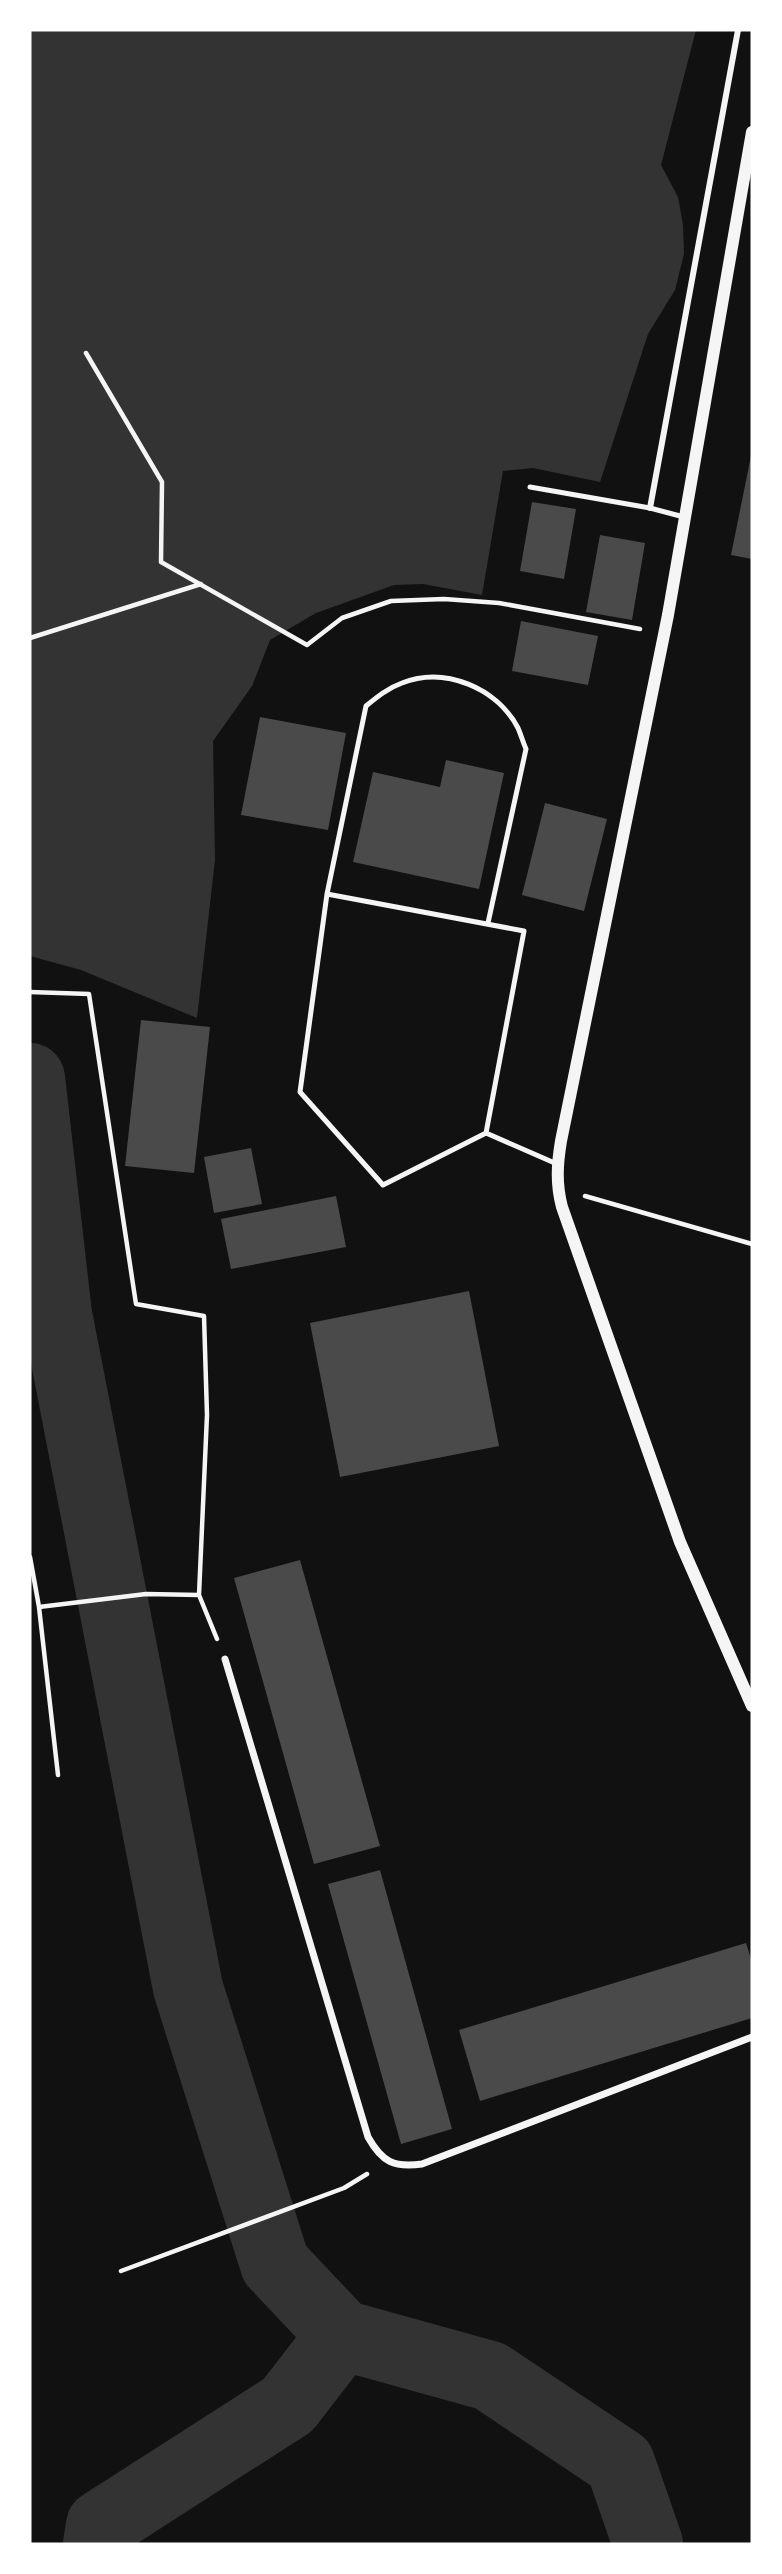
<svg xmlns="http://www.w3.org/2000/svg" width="782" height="2574" font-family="'PT Sans Narrow',sans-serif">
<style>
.water{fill:#333}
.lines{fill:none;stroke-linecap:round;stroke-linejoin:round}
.river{stroke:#333;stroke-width:70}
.building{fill:#4a4a4a}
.path{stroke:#f5f5f5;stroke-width:4.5}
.service{stroke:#f5f5f5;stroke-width:5}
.pedestrian{stroke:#f5f5f5;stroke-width:6}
.minor{stroke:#f5f5f5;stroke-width:7}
.tertiary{stroke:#f5f5f5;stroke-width:12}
</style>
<rect width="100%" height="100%" fill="#111"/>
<!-- water -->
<path class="water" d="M30,30H696L661,165L678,197L683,225L684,254L675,290L648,334L600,482L533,468L503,471L482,595L423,584L394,585L316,613L270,640L252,686L213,741L215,860L197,1018L81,970L30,956Z"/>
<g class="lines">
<!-- river -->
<path class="river" d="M30,1078L57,1314L188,1988L275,2264L342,2335L490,2376L620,2463L648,2544
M98,2544L101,2525L288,2405L342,2335"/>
</g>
<!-- building -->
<path class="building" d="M751,456H752V559L731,555Z
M532,502L576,509L564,579L520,571Z
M600,535L645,543L632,620L586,612Z
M521,621L598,636L588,685L512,671Z
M260,717L346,733L328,830L241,815Z
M446,760L504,773L479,889L353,862L373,772L440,787Z
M545,803L607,819L584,911L522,895Z
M141,1020L210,1027L194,1173L125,1166Z
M251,1148L262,1204L214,1213L204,1157Z
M336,1196L346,1247L231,1269L221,1219Z
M469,1291L499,1446L340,1477L310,1323Z
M300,1560L380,1846L314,1864L234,1578Z
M380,1870L452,2129L401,2144L328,1884Z
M746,1943L752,1962V2018L480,2101L459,2030Z"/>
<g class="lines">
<!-- path -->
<path class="path" d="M86,353L162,482L161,562L307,645L342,618L391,601L444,599L499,603L640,629
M30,638L201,584
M30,992L89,994L136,1304L204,1316L207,1415L199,1595
M585,1196L752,1244
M30,1557L39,1607L58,1775
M39,1607L146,1594L199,1595L217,1639
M121,2271L344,2188L367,2174"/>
<!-- service -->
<path class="service" d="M530,487L650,508L684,517
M327,894L524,931L486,1133
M486,1133L383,1185L300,1092L327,894L366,706C377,697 388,688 402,683C445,666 497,688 518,728C521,735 523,742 526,749L488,923
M486,1133L557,1164"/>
<!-- pedestrian -->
<path class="pedestrian" d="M650,508L738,30"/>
<!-- minor -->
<path class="minor" d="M225,1659L368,2137C382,2162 394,2168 422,2164L752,2037"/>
<!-- tertiary -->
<path class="tertiary" d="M752,132L668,615L561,1141C557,1165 556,1184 562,1207L680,1542L752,1706"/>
</g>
<!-- border -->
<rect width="782" height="2574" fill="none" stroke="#ffffff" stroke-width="63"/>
</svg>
